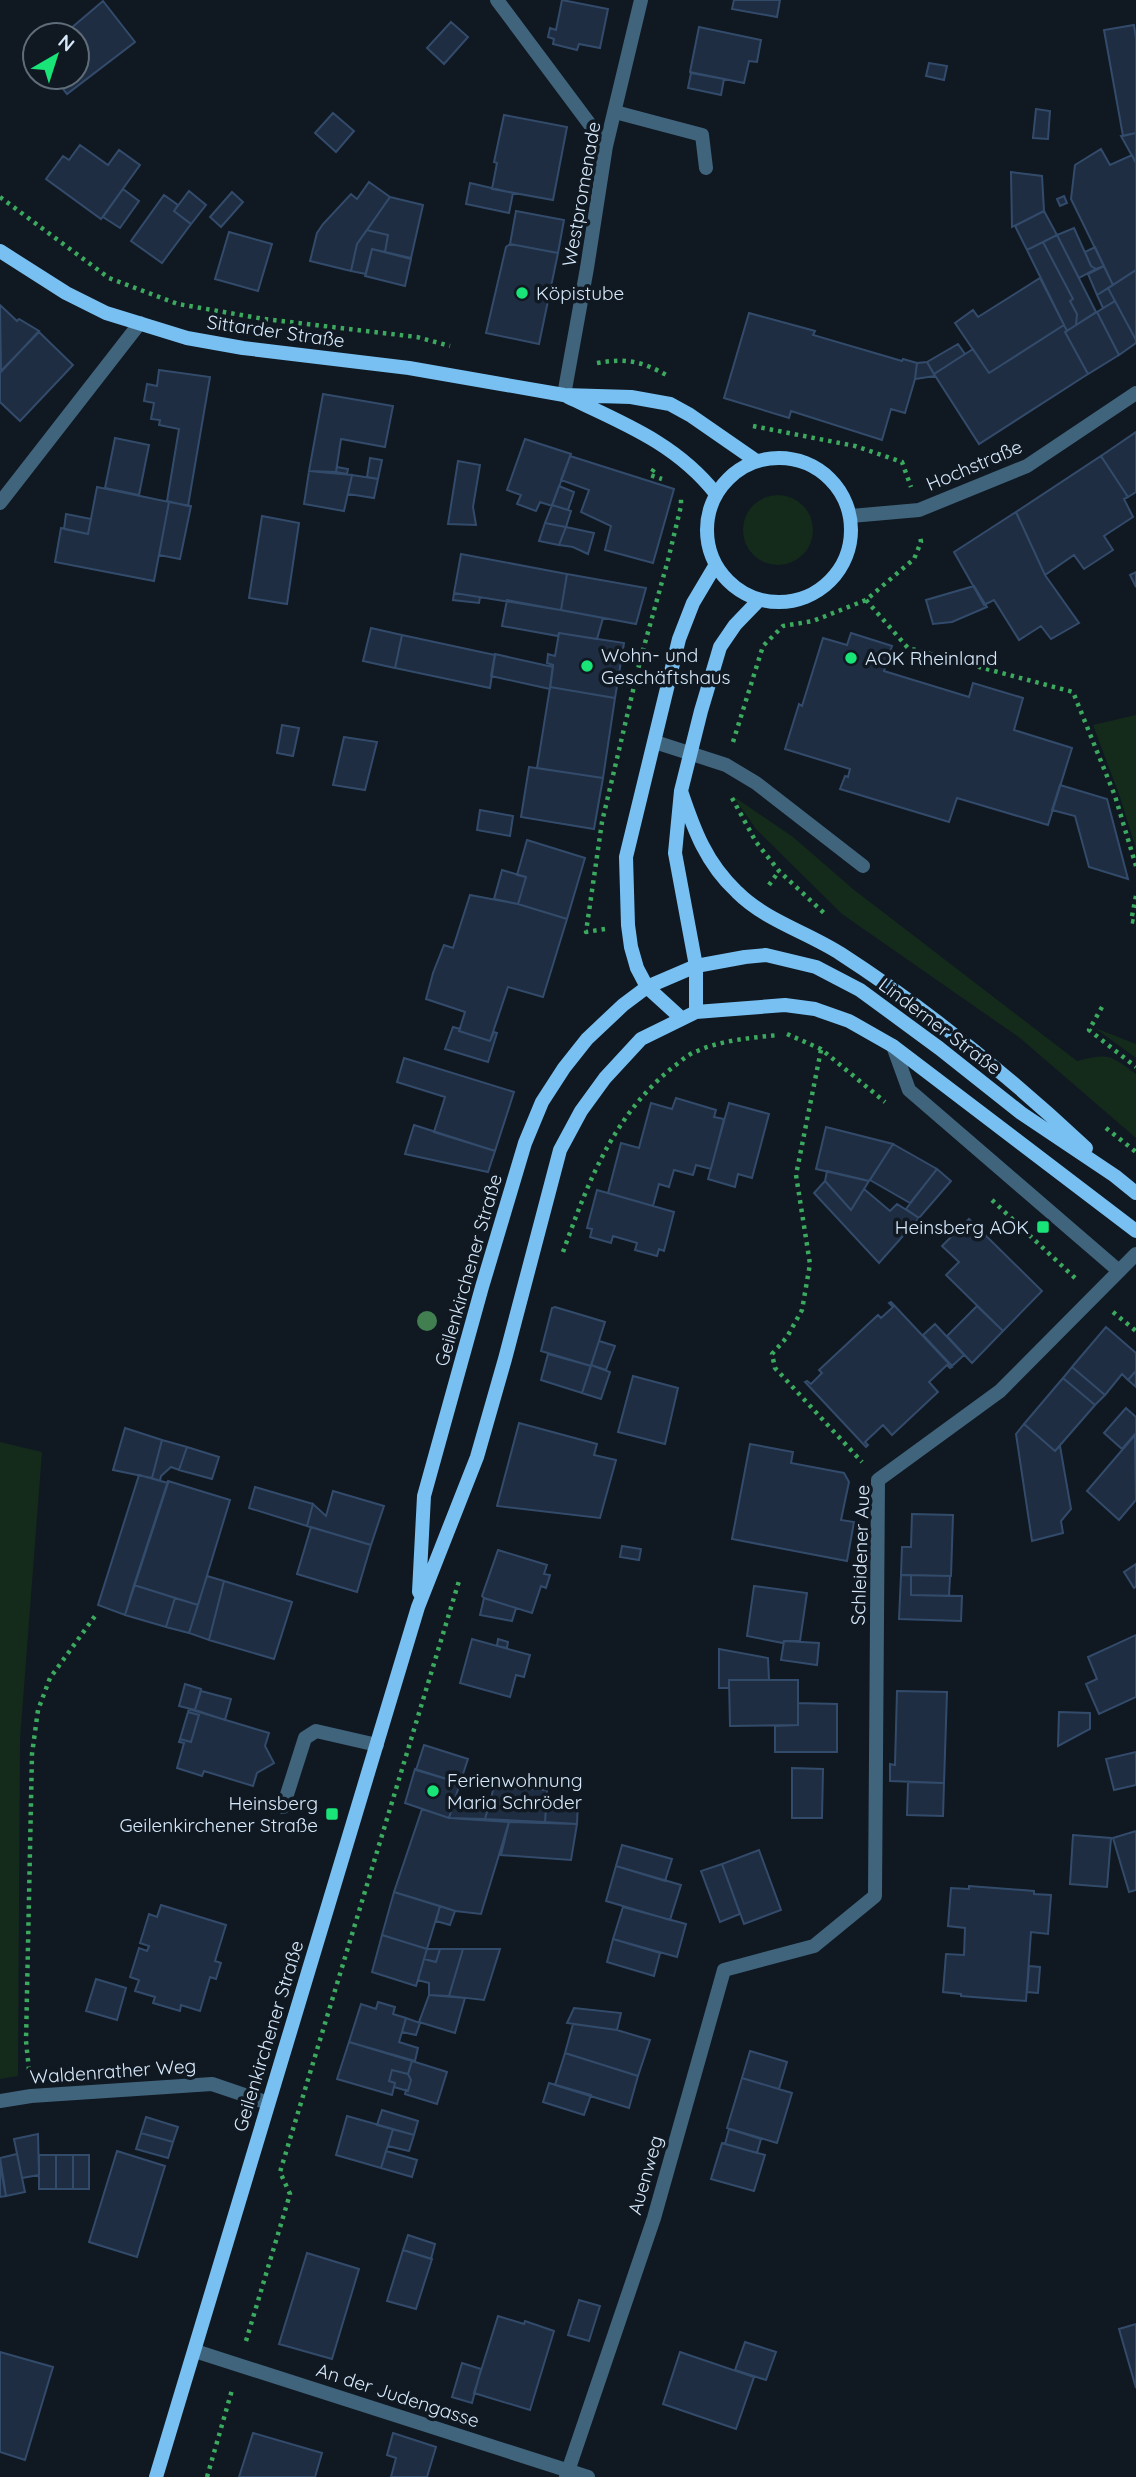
<svg xmlns="http://www.w3.org/2000/svg" width="1136" height="2477" font-family="Quicksand,sans-serif">
<style>
.green{fill:#142b1c}
.building{fill:#1e2d41;stroke:#334b6b;stroke-width:2}
.lines{fill:none;stroke-linecap:round;stroke-linejoin:round}
.path{stroke:#3ba95e;stroke-width:4.5;stroke-dasharray:3.5 5;stroke-linecap:butt}
.lane{stroke:#40647c;stroke-width:14}
.street{stroke:#40647c;stroke-width:14}
.secondary{stroke:#77c0f1;stroke-width:14}
.tree{fill:#417f50}
.poi-dot{fill:#18e478;stroke:#101822;stroke-width:2.5}
.labels{text-anchor:middle;dominant-baseline:central;stroke-width:7;stroke-linejoin:round;paint-order:stroke}
.street-label{font-size:19px;fill:#d6e9fb;stroke:#101822}
.poi-label{font-size:19px;fill:#d6e9fb;stroke:#101822;text-anchor:start}
</style>
<rect width="100%" height="100%" fill="#101822"/>
<!-- green -->
<path class="green" d="M743 530a35 35 0 1 1 70 0a35 35 0 1 1-70 0Z
M1136,715V849L1120,797L1093,725Z
M733,796L793,837L853,889L1077,1061C1109,1053 1110,1055 1136,1074V1138L1020,1038L842,914L756,829Z
M1095,1028L1136,1044V1058Z
M0,1442L42,1452L20,1739L18,2076L0,2079Z"/>
<!-- building -->
<path class="building" d="M562,0L608,9L600,48L579,44L577,50L553,44L554,39L548,37L550,28L556,30Z
M734,0H780L777,17L732,9Z
M103,1L135,42L67,94L54,77H77V35H63Z
M451,22L468,37L444,64L427,48Z
M1134,25L1136,38V133L1123,136L1104,30Z
M699,27L761,40L757,62L749,61L744,83L690,72Z
M929,63L947,66L944,80L926,76Z
M691,73L724,79L721,95L688,88Z
M1036,109L1050,111L1048,139L1033,138Z
M333,113L354,131L336,152L315,133Z
M504,115L567,127L553,200L492,189L497,163L494,162Z
M1136,133V163L1121,136Z
M80,145L108,165L119,150L140,165L101,219L46,179L63,156L69,160Z
M1101,149L1110,165L1132,155L1136,163V270L1113,285L1071,199L1075,165Z
M1011,172L1042,176L1044,211L1012,227Z
M369,182L390,197L357,244L351,271L310,261L317,233L323,224L351,194L357,199Z
M470,183L513,193L509,213L466,204Z
M123,189L139,201L120,228L103,217Z
M189,191L206,205L191,224L174,211Z
M232,192L243,202L221,227L210,217Z
M164,195L178,205L174,211L191,224L162,263L131,241Z
M1064,196L1067,203L1060,206L1057,199Z
M390,197L423,205L411,258L385,252L388,235L367,230Z
M516,211L564,220L558,253L510,244Z
M1044,211L1057,235L1027,250L1015,226Z
M1074,228L1091,266L1096,269L1079,278L1057,235Z
M367,230L388,235L385,252L372,249L366,274L351,271L357,244Z
M229,232L272,244L258,291L215,279Z
M1057,235L1096,312L1076,325L1077,314L1070,301L1073,299L1043,242Z
M1043,242L1073,299L1070,301L1077,314L1076,325L1067,331L1027,250Z
M510,244L558,253L539,344L486,333L506,247Z
M1095,247L1104,266L1096,269L1091,266L1085,252Z
M372,249L411,259L405,286L365,276Z
M1104,266L1113,285L1097,295L1088,274Z
M1136,270V340L1108,288Z
M1040,278L1064,325L989,373L955,323L973,310L978,317Z
M1108,288L1115,301L1103,308L1097,295Z
M1115,301L1136,340V343L1119,355L1097,312Z
M0,305L17,321L19,319L39,331L1,372Z
M1097,312L1119,355L1088,374L1065,332Z
M749,313L815,331L813,335L902,361L903,359L917,363L915,379L905,413L891,409L882,440L791,411L789,418L724,398Z
M1064,325L1067,331L1065,332L1088,374L979,444L934,374L973,349L989,373Z
M39,332L73,365L20,421L0,402V372Z
M958,344L965,354L934,374L927,362Z
M927,362L935,376L915,379L917,363Z
M159,370L210,377L188,506L167,501L179,429L159,425L160,420L151,419L154,403L144,401L147,384L157,386Z
M323,394L393,406L385,447L341,439L336,472L309,471Z
M1136,432V492L1128,497L1101,456Z
M115,438L149,445L139,495L105,488Z
M525,439L571,454L552,506L540,502L536,511L517,504L521,495L507,490Z
M570,456L674,489L653,563L605,550L611,526L581,512L589,490L561,480Z
M1101,456L1128,497L1124,499L1133,517L1104,536L1113,550L1084,569L1074,555L1045,575L1016,512Z
M370,458L382,460L378,479L367,477Z
M458,461L480,465L473,507L476,525L448,524Z
M337,467L348,469L347,474L336,472Z
M309,471L352,475L344,511L304,504Z
M352,475L378,479L374,498L348,494Z
M559,486L574,492L568,510L552,505Z
M97,487L169,502L154,581L55,562L61,528L88,534Z
M169,502L191,506L180,559L159,555Z
M552,505L571,511L566,527L545,523Z
M1016,512L1045,575L1079,623L1051,639L1041,626L1019,640L994,600L984,605L954,552Z
M66,514L91,519L88,534L64,529Z
M262,516L299,523L287,604L249,598Z
M545,523L566,527L559,545L539,541Z
M566,527L594,533L588,554L573,547L559,545Z
M461,554L567,574L561,610L454,593Z
M1136,572V587L1130,575Z
M567,574L646,588L636,624L561,610Z
M974,586L987,607L952,622L933,624L926,600Z
M454,593L480,597L479,603L453,600Z
M507,600L603,618L597,639L559,633L558,636L502,626Z
M371,628L402,635L395,668L363,661Z
M559,633L624,643L615,698L550,687L553,665L547,663L548,654L555,656Z
M851,633L892,646L884,671L969,697L973,683L1023,698L1014,730L1072,748L1048,825L957,798L949,822L840,789L845,776L848,777L850,769L785,749L799,704L802,706L823,638L847,645Z
M402,635L495,655L490,688L395,668Z
M495,654L553,667L550,689L491,676Z
M550,687L615,698L603,778L537,768Z
M282,725L299,728L293,756L277,753Z
M344,737L377,742L365,790L333,785Z
M529,767L603,778L594,829L521,817Z
M1060,785L1107,799L1128,879L1089,867L1075,816L1052,810Z
M480,810L513,816L510,836L477,830Z
M527,840L585,858L567,919L518,904L526,877L517,875Z
M502,870L526,877L518,904L494,899Z
M470,895L518,904L567,919L543,997L508,987L490,1041L459,1031L465,1012L426,999L433,973L444,945L453,948Z
M453,1027L460,1029L459,1031L490,1041L494,1032L497,1033L488,1062L445,1049Z
M404,1058L514,1092L495,1151L434,1132L445,1097L397,1082Z
M676,1098L716,1110L714,1117L724,1119L711,1169L696,1165L693,1175L674,1170L669,1187L659,1184L653,1206L608,1193L621,1143L639,1148L651,1103L672,1109Z
M729,1103L769,1114L752,1178L738,1174L735,1187L708,1179Z
M414,1125L495,1151L488,1172L405,1154Z
M826,1127L893,1144L869,1181L816,1169Z
M893,1144L937,1169L910,1203L870,1180Z
M937,1169L951,1181L919,1218L906,1209Z
M827,1171L869,1181L851,1210L825,1181Z
M825,1181L851,1210L864,1189L890,1211L897,1204L919,1218L879,1263L814,1193Z
M597,1190L674,1212L664,1251L659,1249L657,1256L635,1250L637,1243L613,1236L611,1243L590,1237L592,1229L587,1228Z
M969,1219L1042,1291L1003,1331L946,1275L959,1262L942,1246Z
M891,1302L952,1367L950,1368L947,1365L929,1382L938,1392L892,1435L883,1425L865,1442L868,1445L866,1447L805,1382L807,1381L811,1384L822,1373L819,1370L878,1315L881,1318L893,1307L889,1303Z
M977,1306L1003,1331L972,1363L947,1336Z
M555,1307L605,1322L591,1366L541,1351L552,1308Z
M935,1324L964,1355L952,1366L923,1335Z
M1106,1327L1136,1353V1371L1128,1380L1122,1374L1105,1395L1072,1367Z
M599,1341L615,1346L606,1370L591,1365Z
M548,1354L591,1366L582,1393L541,1380Z
M591,1365L610,1372L601,1399L582,1393Z
M1072,1367L1105,1395L1095,1405L1063,1378Z
M1136,1371V1387L1128,1380Z
M633,1376L678,1388L665,1444L618,1432Z
M1063,1378L1095,1405L1055,1451L1024,1424Z
M1126,1408L1136,1417V1433L1122,1449L1104,1433Z
M519,1423L597,1444L594,1455L616,1460L600,1518L497,1506Z
M1024,1424L1055,1451L1060,1446L1071,1509L1061,1521L1063,1533L1032,1541L1016,1434Z
M125,1428L162,1440L152,1478L113,1470Z
M1135,1435L1136,1500L1119,1520L1087,1491Z
M162,1440L187,1447L179,1470L171,1467L161,1476L160,1481L152,1478Z
M750,1444L793,1452L791,1463L844,1473L849,1482L841,1520L854,1522L847,1561L732,1539Z
M187,1447L219,1457L212,1479L179,1470Z
M139,1475L168,1483L125,1615L98,1605Z
M168,1481L230,1500L198,1605L134,1585Z
M255,1487L313,1504L307,1526L249,1508Z
M333,1491L384,1506L371,1545L307,1526L313,1504L326,1516Z
M912,1514L953,1515L951,1576L901,1575L902,1547H911Z
M311,1527L371,1545L357,1592L297,1574Z
M622,1546L641,1549L639,1560L620,1557Z
M498,1550L547,1565L544,1574L550,1575L546,1588L541,1586L532,1613L484,1598L482,1596Z
M1136,1564V1587L1134,1588L1124,1572Z
M901,1575H911V1595L962,1596L961,1621L899,1619Z
M911,1575L950,1576L949,1596L911,1595Z
M207,1576L224,1581L209,1640L189,1633Z
M224,1581L292,1602L274,1659L209,1640Z
M134,1585L175,1598L166,1627L125,1615Z
M754,1586L807,1593L800,1641H784L783,1643L747,1636Z
M175,1598L198,1605L189,1633L166,1627Z
M484,1598L516,1608L512,1621L480,1615Z
M1136,1635V1697L1099,1714L1086,1684L1097,1679L1088,1657Z
M472,1639L530,1655L524,1677L516,1675L510,1697L460,1683Z
M498,1639L508,1642L507,1648L497,1646Z
M784,1641L819,1643L817,1665L781,1660Z
M719,1649L768,1658L769,1680H729V1688H719Z
M729,1680H798V1725L730,1726Z
M185,1684L201,1689L195,1710L179,1706Z
M201,1691L231,1699L225,1720L195,1710Z
M897,1691L947,1692L944,1783L890,1781V1764L895,1765Z
M798,1703L837,1704V1752H775V1726L798,1725Z
M189,1709L269,1733L265,1746L274,1763L257,1773L253,1786L204,1771L202,1776L177,1768L184,1743L179,1742L180,1739L191,1742L199,1715L188,1712Z
M188,1712L199,1715L191,1742L180,1739Z
M1059,1712L1090,1713V1729L1058,1746Z
M424,1745L468,1759L460,1783L416,1770Z
M1136,1752V1785L1114,1790L1106,1759Z
M792,1768L823,1769L822,1818H792Z
M415,1769L460,1783L449,1818L405,1803Z
M908,1782L944,1783L943,1816L907,1815Z
M494,1787L547,1790L545,1822L485,1819Z
M455,1798L488,1808L485,1819L449,1818Z
M547,1799L578,1801L577,1824L545,1822Z
M422,1809L449,1818L509,1822L481,1914L455,1911L394,1892Z
M509,1822L577,1824L571,1860L501,1855Z
M1136,1831V1890L1129,1892L1113,1838Z
M1073,1835L1111,1838L1107,1887L1070,1884Z
M622,1845L672,1859L665,1881L616,1866Z
M759,1850L781,1910L744,1924L722,1864Z
M722,1864L740,1914L720,1922L701,1871Z
M616,1866L681,1885L670,1920L606,1901Z
M969,1886L1034,1891V1894L1051,1895L1048,1934L1031,1932L1026,2001L961,1996V1994L943,1992L946,1954L964,1955L965,1928L948,1926L951,1888L969,1889Z
M394,1892L440,1906L427,1949L382,1935Z
M161,1905L226,1925L215,1961L221,1963L216,1979L210,1977L200,2011L181,2005L180,2011L153,2003L155,1997L135,1991L139,1980L130,1977L139,1948L147,1951L149,1946L140,1943L149,1914L157,1917Z
M440,1906L455,1911L450,1925L436,1921Z
M623,1907L686,1924L677,1957L613,1939Z
M382,1935L427,1949L416,1986L372,1972Z
M613,1939L660,1953L654,1976L607,1962Z
M427,1949H440L436,1962L424,1959Z
M440,1949H463L449,1996L429,1995V1983L418,1980L424,1959L436,1962Z
M463,1949H500L484,2000L449,1996Z
M1029,1966L1040,1967L1038,1993L1027,1992Z
M96,1979L126,1988L117,2020L86,2011Z
M429,1995L465,1998L455,2033L419,2022Z
M378,2002L395,2007L393,2014L406,2018L399,2042L418,2048L415,2061L349,2042L361,2004L376,2009Z
M574,2008L621,2013L617,2030L567,2023Z
M406,2018L420,2023L416,2035L402,2032Z
M573,2024L617,2030L650,2040L638,2076L565,2053Z
M349,2042L412,2061L408,2074L392,2070L389,2081L395,2083L392,2095L337,2079Z
M750,2051L787,2062L779,2089L742,2078Z
M565,2053L638,2076L629,2108L555,2085Z
M412,2061L447,2072L437,2104L405,2094L406,2090L408,2091L411,2080L408,2074Z
M392,2070L408,2074L411,2080L408,2091L394,2087L395,2083L389,2081Z
M742,2078L792,2093L777,2143L727,2128Z
M549,2083L591,2095L584,2115L543,2102Z
M382,2110L418,2121L414,2135L377,2125Z
M347,2116L393,2129L381,2168L336,2155Z
M146,2117L178,2127L173,2142L141,2133Z
M393,2129L414,2135L409,2151L388,2146Z
M729,2129L761,2139L757,2153L725,2144Z
M141,2133L173,2142L168,2158L136,2149Z
M38,2134L39,2175L22,2178L14,2139Z
M722,2143L765,2155L754,2191L711,2179Z
M117,2151L165,2166L137,2257L89,2242Z
M386,2151L417,2160L412,2177L381,2168Z
M17,2154L25,2192L6,2196L0,2158Z
M39,2155H56V2189H39Z
M56,2155H73V2189H56Z
M73,2155H89V2189H73Z
M0,2165L6,2196L0,2197Z
M408,2235L435,2244L431,2259L403,2250Z
M403,2250L432,2259L416,2309L387,2301Z
M307,2253L359,2269L332,2359L279,2344Z
M579,2300L600,2306L589,2341L568,2335Z
M498,2316L524,2324L525,2321L554,2331L530,2410L474,2393Z
M1136,2324V2388L1119,2329Z
M745,2342L776,2352L766,2380L735,2370Z
M0,2352L53,2367L25,2460L0,2452Z
M680,2352L754,2377L736,2429L663,2404Z
M462,2363L481,2369L472,2403L452,2397Z
M253,2433L322,2453L315,2477H239Z
M393,2433L436,2447L427,2477H391L396,2458L387,2455Z"/>
<g class="lines">
<!-- path -->
<path class="path" d="M0,197L109,278L178,304L264,319L417,337L450,346
M597,363C626,358 642,361 668,376
M753,426L855,446L902,462L911,487
M654,469L650,475L662,479
M866,600L908,648L1073,692L1115,796L1136,866
M733,742L763,646L783,626L813,621L866,600L914,559L921,542L920,536
M732,798L756,842L779,871L824,913
M769,885L779,871
M1136,896L1131,921L1136,922
M605,929L586,932L602,822L640,661L668,560L681,506V495
M1102,1007L1089,1030L1136,1067
M787,1034L821,1049L885,1102
M821,1050L796,1175L810,1264L802,1310L787,1337L772,1354L775,1368L862,1462
M1106,1128L1136,1152
M992,1200L1075,1278
M563,1252C588,1182 613,1116 673,1067C680,1062 687,1055 695,1052C721,1040 750,1038 778,1035
M1113,1312L1136,1331
M29,2070L26,2041L32,1754L38,1710L50,1678L95,1616
M246,2341L290,2194L280,2172L459,1581
M207,2477L232,2390"/>
<!-- lane -->
<path class="lane" d="M615,112L702,135L706,168
M655,742L726,765L756,783L863,866
M893,1046L909,1090L1119,1271
M283,1807L305,1738L316,1731L377,1745"/>
<!-- street -->
<path class="street" d="M497,0L606,146
M564,395L587,268L606,146L641,0
M0,503L140,323
M851,516L919,510L1027,466L1136,393
M0,2101L31,2096L212,2084L268,2103
M195,2351L588,2477
M566,2477L654,2218L724,1970L814,1946L875,1896L878,1480L1000,1391L1136,1254"/>
<!-- secondary -->
<path class="secondary" d="M0,251L66,293L106,313L187,338L243,348L409,368L564,395L631,397L670,404L690,415L755,460
M568,397C623,423 677,444 716,494
M707 530a72 72 0 1 1 144 0a72 72 0 1 1-144 0Z
M681,791C694,830 706,863 737,892C766,921 807,932 841,954C929,1011 1010,1077 1086,1148
M696,1012V966L675,853L681,791L701,711L720,647L735,625L759,600
M681,1018L647,987L637,968L631,947L628,925L626,857L679,639L693,603L715,566
M419,1592L424,1496L482,1287L525,1143L542,1102L564,1068L587,1039L623,1005L647,987L696,966L745,957L766,955L816,967L860,990L939,1048L1021,1113L1115,1176L1136,1193
M156,2477L418,1607L477,1457L505,1359L560,1150L581,1111L605,1078L641,1039L696,1012L785,1005L815,1009L849,1021L893,1046L1136,1231"/>
</g>
<!-- trees -->
<circle class="tree" cx="427" cy="1321" r="10"/>
<!-- markers -->
<g class="poi-dot">
<circle cx="522" cy="293" r="7"/>
<circle cx="851" cy="658" r="7"/>
<circle cx="587" cy="666" r="7"/>
<rect x="1036" y="1220" width="14" height="14" rx="3.5"/>
<circle cx="433" cy="1791" r="7"/>
<rect x="325" y="1807" width="14" height="14" rx="3.5"/>
</g>
<g class="labels">
<!-- street labels -->
<g class="street-label">
<text transform="translate(581 194) rotate(-80)">Westpromenade</text>
<text transform="translate(276 331) rotate(8)">Sittarder Straße</text>
<text transform="translate(974 465) rotate(-23)">Hochstraße</text>
<text transform="translate(940 1026) rotate(37)">Linderner Straße</text>
<text transform="translate(468 1270) rotate(-74)">Geilenkirchener Straße</text>
<text transform="translate(860 1555) rotate(-88)">Schleidener Aue</text>
<text transform="translate(268 2036) rotate(-73)">Geilenkirchener Straße</text>
<text transform="translate(113 2071) rotate(-4)">Waldenrather Weg</text>
<text transform="translate(645 2175) rotate(-74)">Auenweg</text>
<text transform="translate(398 2395) rotate(18)">An der Judengasse</text>
</g>
<!-- poi labels -->
<g class="poi-label">
<text x="536" y="293">Köpistube</text>
<text x="601" y="655">Wohn- und<tspan x="601" dy="22">Geschäftshaus</tspan></text>
<text x="865" y="658">AOK Rheinland</text>
<text x="1029" y="1227" text-anchor="end">Heinsberg AOK</text>
<text x="447" y="1780">Ferienwohnung<tspan x="447" dy="22">Maria Schröder</tspan></text>
<text x="318" y="1803" text-anchor="end">Heinsberg<tspan x="318" dy="22">Geilenkirchener Straße</tspan></text>
</g>
</g>
<!-- north arrow -->
<g transform="translate(56 56) rotate(39)"><circle r="33" fill="#101822" stroke="#5f6c79" stroke-width="2"/>
<path d="M0-5L12 26L0 18L-12 26Z" fill="#18e478"/>
<text y="-10" font-size="19" font-weight="bold" text-anchor="middle" fill="#d6e9fb">N</text>
</g>
</svg>
